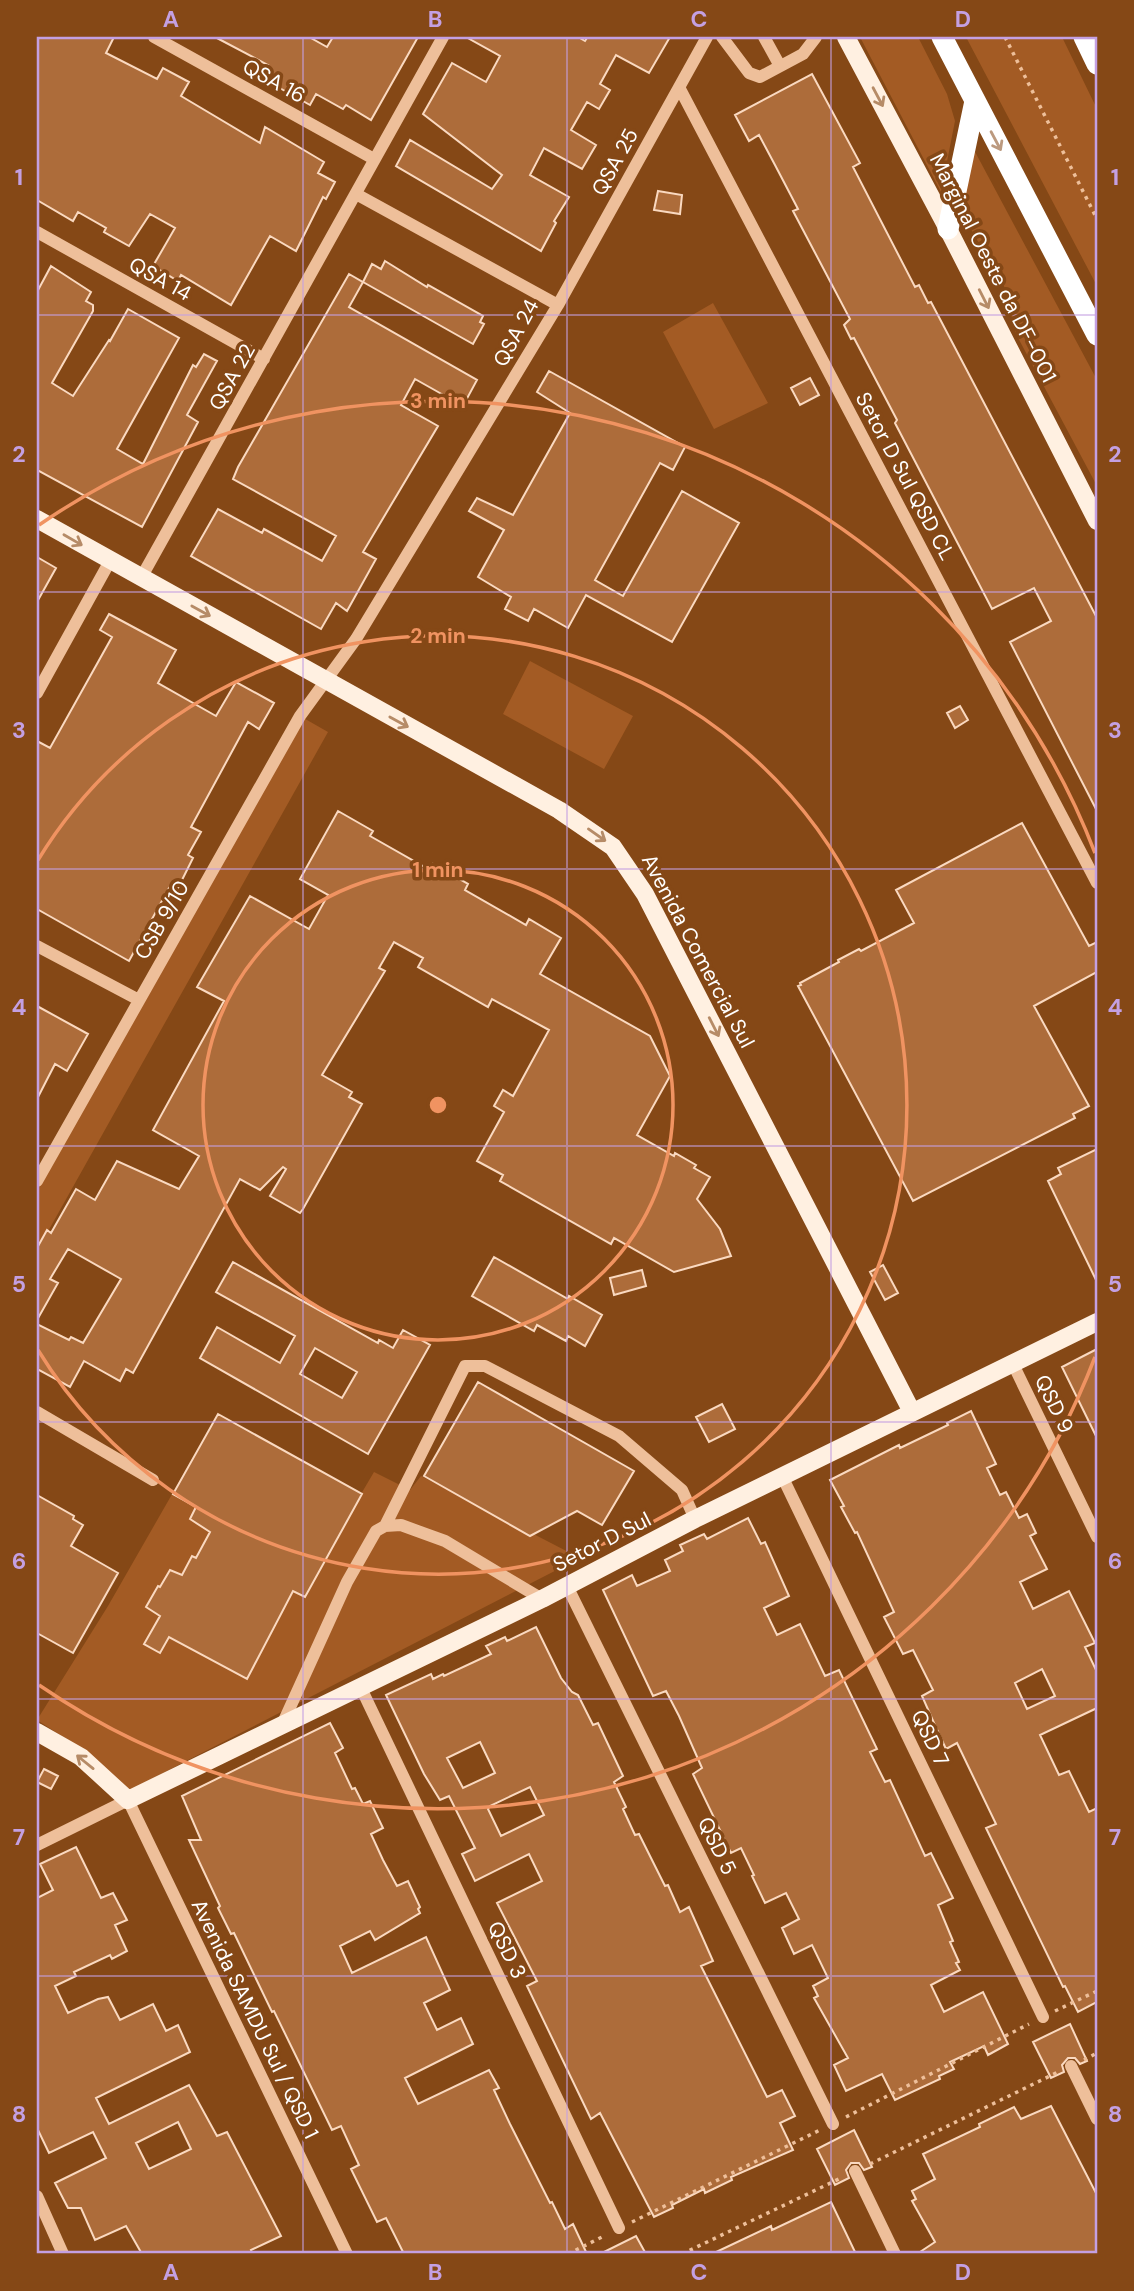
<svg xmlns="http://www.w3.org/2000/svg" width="1134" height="2291" font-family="'DM Sans',sans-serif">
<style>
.green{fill:#a35b24}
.building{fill:#ad6c3a;stroke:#fad9c0;stroke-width:2;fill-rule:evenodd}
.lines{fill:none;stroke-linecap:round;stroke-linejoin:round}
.path{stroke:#eebf9a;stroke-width:3.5;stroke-dasharray:3.5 5;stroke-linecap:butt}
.minor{stroke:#eebf9a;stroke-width:12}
.major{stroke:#fff0e1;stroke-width:18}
.highway{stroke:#fff;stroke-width:21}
.oneway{stroke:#b68b67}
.oneway2{stroke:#bc9a7f}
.grid{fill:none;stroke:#c4a0e2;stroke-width:2;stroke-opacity:0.55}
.ring{fill:none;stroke:#f09361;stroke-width:3.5}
.labels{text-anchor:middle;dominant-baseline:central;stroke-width:7;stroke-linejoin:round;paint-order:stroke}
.street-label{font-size:21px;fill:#fff;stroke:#854816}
.centre{fill:#f09361;stroke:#854816;stroke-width:3.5}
.ring-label{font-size:21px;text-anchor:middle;font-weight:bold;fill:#f09361;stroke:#854816;stroke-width:7;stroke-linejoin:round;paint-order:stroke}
.neatline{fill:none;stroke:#c4a0e2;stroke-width:2.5}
.grid-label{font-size:23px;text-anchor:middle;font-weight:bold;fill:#c4a0e2}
</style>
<rect width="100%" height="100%" fill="#854816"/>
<!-- green -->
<path class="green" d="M860,37H918L947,94L955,121L941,192Z
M966,37H1062L1097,109V286Z
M973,148L1097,380V486L1016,334L1004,286L962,214Z
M713,303L768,403L714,429L663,332Z
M530,661L633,716L604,769L503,714Z
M300,716L328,732L37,1251V1181Z
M218,1414L361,1494L374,1472L410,1490L421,1476L580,1558L130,1790L85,1751L37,1720L108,1606Z"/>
<!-- building -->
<path class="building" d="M37,37H114L106,53L157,79L163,68L189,82L181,96L260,143L265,127L324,162L318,173L335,182L326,199L323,197L296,251L270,236L231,305L181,275L178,281L153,266L175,228L150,214L129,246L104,232L106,228L78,212L73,221L37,200Z
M215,37H309L327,47L333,37H418L371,120L346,105L343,109L316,94L310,105L260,77L268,65Z
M466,37H578L585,41L587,38L585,37H670L649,73L616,55L600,84L610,90L599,109L587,102L571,130L596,145L582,169L544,148L530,175L569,197L554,221L556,223L541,251L396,166L410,140L492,189L502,175L423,114L452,63L486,82L500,56Z
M812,74L860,163L853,167L915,287L919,285L928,303L931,302L1097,618V811L1010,642L1051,621L1034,588L992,609L895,423L897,420L854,338L851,339L844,325L850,319L793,211L798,209L775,165L759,135L749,141L735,115Z
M658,191L682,195L680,214L654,210Z
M385,261L427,287L428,285L483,316L480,322L484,324L473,344L363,282L349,307L477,380L463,406L415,379L401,405L438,426L363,552L376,559L347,611L336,603L321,629L191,556L218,509L262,533L264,529L322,561L336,536L233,479L238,467L349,274L363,282L372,264L381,269Z
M51,266L91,292L86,301L93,305V311L52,383L73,396L109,340L110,341L128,309L179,338L117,449L143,464L193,365L196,367L204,354L217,361L187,415L198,422L142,527L37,470V292Z
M549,371L685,447L673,470L660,463L595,580L623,596L682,491L739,523L672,642L586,595L568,628L534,609L528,621L505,609L511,597L478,577L504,530L469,511L477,498L513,515L570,413L537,392Z
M810,378L819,395L800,405L791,388Z
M37,557L56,568L37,602Z
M109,614L176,650L158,683L216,716L236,682L274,703L259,729L248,722L191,827L201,832L188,855L193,858L176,892L169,888L129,961L37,909V741L50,748L112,637L100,630Z
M960,706L968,720L955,728L947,713Z
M338,811L373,831L370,836L430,870L433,864L468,884L465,890L526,925L529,919L561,938L540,974L650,1036L670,1076L637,1135L674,1156L675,1153L696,1165L694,1168L710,1177L697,1199L720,1229L731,1256L674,1272L614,1238L611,1244L500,1181L503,1175L477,1161L504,1112L494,1106L503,1090L513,1096L549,1030L492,999L488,1007L418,967L423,958L394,942L379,968L385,971L322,1075L352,1092L349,1097L362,1104L303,1209L300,1213L270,1196L286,1169L283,1167L260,1190L240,1179L133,1373L126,1369L120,1381L84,1361L70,1387L37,1369V1324L69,1340L71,1337L83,1343L121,1279L68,1249L50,1279L58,1283L37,1320V1248L47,1230L51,1233L76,1189L95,1200L117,1161L179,1189L199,1156L153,1130L224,1001L197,987L250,896L309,929L328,895L300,879Z
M1022,823L1089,946L1097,942V972L1034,1006L1089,1106L1073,1114L1075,1118L913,1201L798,986L801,985L800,983L839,962L838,960L859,949L861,951L914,923L896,890Z
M37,1006L88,1034L67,1071L55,1064L37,1099Z
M1097,1149V1282L1048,1181L1061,1174L1058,1168Z
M494,1257L568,1299L569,1296L602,1315L585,1346L568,1336L566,1341L537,1325L534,1331L472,1296Z
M233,1262L378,1343L379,1340L393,1348L403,1330L430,1345L368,1454L200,1358L217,1327L280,1363L295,1336L216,1292ZM315,1348L357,1372L342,1398L300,1374Z
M883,1265L898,1293L885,1300L870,1272Z
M642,1270L646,1286L614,1295L610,1278Z
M1097,1349V1438L1062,1367Z
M478,1382L634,1471L602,1525L577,1511L530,1536L424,1476Z
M722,1404L735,1429L709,1442L696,1417Z
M971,1411L996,1464L987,1468L1000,1495L1006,1492L1019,1518L1027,1514L1036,1533L1030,1536L1047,1569L1020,1582L1033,1609L1069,1591L1095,1643L1085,1647L1097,1672V1708L1040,1735L1059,1775L1069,1771L1089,1812L1097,1808V2002L1078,2012L1065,1986L1063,1987L986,1828L996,1824L957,1743L946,1749L934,1723L922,1696L933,1690L913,1650L903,1654L884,1617L894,1612L857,1532L855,1533L841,1507L844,1506L830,1480L899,1445L900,1448L948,1425L947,1423ZM1042,1669L1055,1696L1027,1709L1015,1683Z
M218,1414L362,1494L305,1597L293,1591L247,1679L169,1637L160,1653L144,1644L160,1616L146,1607L158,1586L160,1587L170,1570L182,1575L192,1556L196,1558L210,1532L190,1519L196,1507L173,1494Z
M37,1495L74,1516L73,1519L83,1525L71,1546L118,1573L73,1653L37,1633Z
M748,1518L761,1544L765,1542L789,1596L764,1608L777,1635L800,1624L825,1676L839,1670L877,1749L870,1752L885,1782L890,1780L925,1856L931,1853L953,1898L938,1905L953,1941L950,1942L959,1962L956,1963L960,1970L931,1985L944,2012L983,1992L1008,2044L988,2055L984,2046L950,2062L954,2069L939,2076L940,2079L895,2100L882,2074L846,2091L834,2065L848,2058L814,1998L818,1996L813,1986L828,1978L812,1945L794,1954L782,1928L799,1919L786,1893L765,1903L752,1876L754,1875L741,1848L731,1853L693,1774L702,1768L679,1716L666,1691L653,1696L603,1590L632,1575L637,1586L670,1571L665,1560L683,1551L680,1545L704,1534L707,1539Z
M536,1627L561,1678L572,1692L578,1695L593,1725L598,1723L623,1776L614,1782L626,1807L623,1809L635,1835L639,1834L665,1886L668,1885L680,1912L689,1907L713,1961L701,1966L767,2097L782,2090L795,2116L780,2123L793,2150L731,2177L732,2180L705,2193L704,2189L672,2205L673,2208L654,2217L600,2113L591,2119L527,1986L537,1981L497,1903L542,1881L529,1854L475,1881L462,1854L475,1848L449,1796L440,1800L424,1774L386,1695L431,1674L433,1679L443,1674L444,1676L491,1654L486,1646L505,1637L507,1641ZM480,1742L495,1773L463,1788L447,1758ZM530,1787L544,1815L501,1836L488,1809L490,1806Z
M330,1723L343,1748L335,1753L352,1789L355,1788L363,1804L370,1801L383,1828L371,1834L383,1860L397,1886L408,1881L420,1907L418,1909L420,1913L375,1940L370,1931L340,1946L352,1973L426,1937L450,1990L424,2003L437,2030L461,2018L473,2044L405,2078L418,2104L489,2070L499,2088L494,2090L510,2124L550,2203L552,2202L565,2229L573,2224L587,2254H404L386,2218L377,2222L351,2169L359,2165L341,2126L332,2130L274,2011L272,2012L234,1933L231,1934L218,1908L220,1906L189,1840H201L182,1796Z
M44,1769L58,1776L51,1789L37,1782Z
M76,1847L101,1898L113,1893L127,1920L115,1925L127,1951L112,1959L110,1955L74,1972L76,1976L55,1986L68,2013L98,1999L108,1997L120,2020L153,2004L166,2031L178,2025L190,2052L96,2098L109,2124L189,2085L217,2136L227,2132L281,2236L251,2250L253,2254H142L126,2226L95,2240L81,2208H68L55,2183L106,2158L93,2132L49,2153L37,2128V1898L53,1890L40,1864ZM178,2122L191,2149L149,2169L136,2143Z
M1070,2024L1087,2061L1080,2064L1075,2058H1068L1062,2065L1064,2072L1051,2078L1033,2042Z
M1051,2106L1097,2195V2254H917L935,2242L912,2201L916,2199L912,2191L935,2179L923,2154L980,2127L979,2124L1014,2107L1021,2119Z
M854,2130L872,2167L864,2170L859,2163H851L846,2170L849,2178L835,2185L817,2149Z
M831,2202L856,2254H712L771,2226L772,2230Z
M636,2236L646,2254H600Z"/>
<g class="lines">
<!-- path -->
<path class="path" d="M1005,37L1097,219
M1055,2011L1097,1991
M1084,2060L1097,2053
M846,2117L1029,2024
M870,2164L1058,2072
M632,2222L820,2130
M568,2254L606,2235
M682,2254L841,2178"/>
<!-- minor -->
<path class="minor" d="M154,37L374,159
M722,37L749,73L760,77L803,54L816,37
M764,37L780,66
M679,87L1097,883
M356,194L558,305
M37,232L264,359
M141,578L443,37
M37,693L110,561
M37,946L139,1000
M37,1181L300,716L356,639L558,305L707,37
M1013,1364L1097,1537
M37,1412L153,1480
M782,1476L1043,2017
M385,1526L465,1366H485L619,1436L682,1490L695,1519
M567,1586L833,2124
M361,1688L619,2228
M282,1725L347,1582L376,1531L385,1526L401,1525L445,1541L542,1599
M37,1845L128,1800L347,2254
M1071,2066L1097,2119
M855,2171L895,2254
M37,2196L63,2254"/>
<!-- major -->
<path class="major" d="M846,37L948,229L1097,521
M37,519L559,810L613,847L645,894L912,1412
M37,1732L81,1757L128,1800L542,1599L695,1519L1097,1322"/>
<!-- highway -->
<path class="highway" d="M942,37L1097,335
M1084,37L1097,64
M948,229L975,101"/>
</g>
<!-- one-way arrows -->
<defs><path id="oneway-shaft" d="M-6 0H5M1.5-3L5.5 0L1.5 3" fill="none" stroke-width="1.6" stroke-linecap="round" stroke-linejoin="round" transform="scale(1.75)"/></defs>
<g class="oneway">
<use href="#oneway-shaft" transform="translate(878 97) rotate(62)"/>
<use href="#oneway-shaft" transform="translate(984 299) rotate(63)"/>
<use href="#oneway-shaft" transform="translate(73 540) rotate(30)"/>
<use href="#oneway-shaft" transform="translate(201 611) rotate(29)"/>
<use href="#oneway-shaft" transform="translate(399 722) rotate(29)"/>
<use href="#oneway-shaft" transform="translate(597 835) rotate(35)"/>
<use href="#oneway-shaft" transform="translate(714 1027) rotate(63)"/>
<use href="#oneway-shaft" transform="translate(85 1762) rotate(-141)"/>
</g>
<use class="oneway2" href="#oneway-shaft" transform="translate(996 141) rotate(62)"/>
<!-- grid -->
<path class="grid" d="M303,37V2254M567,37V2254M831,37V2254M37,315H1097M37,592H1097M37,869H1097M37,1146H1097M37,1422H1097M37,1699H1097M37,1976H1097"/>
<!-- distance rings -->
<g class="ring">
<circle cx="438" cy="1105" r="235"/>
<path d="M38 860A469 469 0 1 1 38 1350"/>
<path d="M1095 1357A704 704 0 0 1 39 1685M39 525A704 704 0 0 1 1095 853"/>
</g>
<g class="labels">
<!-- street labels -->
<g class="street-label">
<text transform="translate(274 81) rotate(29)">QSA 16</text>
<text transform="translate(615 162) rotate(-61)">QSA 25</text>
<text transform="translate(993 268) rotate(63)">Marginal Oeste da DF-001</text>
<text transform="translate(160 279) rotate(29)">QSA 14</text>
<text transform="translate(516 333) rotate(-62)">QSA 24</text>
<text transform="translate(232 377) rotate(-61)">QSA 22</text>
<text transform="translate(905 476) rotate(62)">Setor D Sul QSD CL</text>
<text transform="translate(162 920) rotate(-60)">CSB 9/10</text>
<text transform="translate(698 951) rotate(62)">Avenida Comercial Sul</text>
<text transform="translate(1054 1404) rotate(64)">QSD 9</text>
<text transform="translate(602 1542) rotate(-27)">Setor D Sul</text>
<text transform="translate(930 1738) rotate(64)">QSD 7</text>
<text transform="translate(717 1846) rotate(64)">QSD 5</text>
<text transform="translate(507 1950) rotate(64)">QSD 3</text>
<text transform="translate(255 2019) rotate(64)">Avenida SAMDU Sul / QSD 1</text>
</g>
</g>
<circle cx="438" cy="1105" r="10" class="centre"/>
<g class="ring-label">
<text x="438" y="408">3 min</text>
<text x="438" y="643">2 min</text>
<text x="438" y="877">1 min</text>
</g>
<!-- border -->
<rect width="1134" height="2291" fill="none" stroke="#854816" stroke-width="77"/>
<rect x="38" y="38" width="1058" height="2214" class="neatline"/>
<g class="grid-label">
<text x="171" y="27">A</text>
<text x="435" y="27">B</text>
<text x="699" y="27">C</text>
<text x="963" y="27">D</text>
<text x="19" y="185">1</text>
<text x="1115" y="185">1</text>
<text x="19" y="462">2</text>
<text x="1115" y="462">2</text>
<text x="19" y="738">3</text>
<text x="1115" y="738">3</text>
<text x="19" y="1015">4</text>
<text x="1115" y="1015">4</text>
<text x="19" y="1292">5</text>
<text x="1115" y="1292">5</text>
<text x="19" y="1569">6</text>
<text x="1115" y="1569">6</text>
<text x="19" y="1845">7</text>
<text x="1115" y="1845">7</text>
<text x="19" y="2122">8</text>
<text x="1115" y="2122">8</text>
<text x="171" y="2280">A</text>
<text x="435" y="2280">B</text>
<text x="699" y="2280">C</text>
<text x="963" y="2280">D</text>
</g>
</svg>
